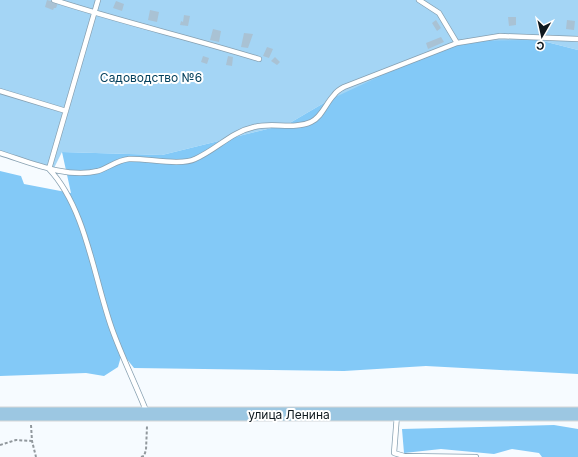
<svg xmlns="http://www.w3.org/2000/svg" width="578" height="457" font-family="Inter,sans-serif">
<style>
.green{fill:#a4d5f5}
.forest{fill:#83c9f7}
.building{fill:#a9c2d4}
.lines{fill:none;stroke-linecap:round;stroke-linejoin:round}
.service-casing{stroke:#87a0b1;stroke-width:6}
.primary-casing{stroke:#d4d6d7;stroke-width:15}
.path{stroke:#91989d;stroke-width:2;stroke-dasharray:3 2;stroke-linecap:butt}
.service{stroke:#fff;stroke-width:4.5}
.primary{stroke:#9cc7e2;stroke-width:13}
.labels{text-anchor:middle;dominant-baseline:central;stroke-width:4;stroke-linejoin:round;paint-order:stroke}
.park-label{font-size:12px;fill:#04405d;stroke:#fff}
.street-label{font-size:12px;fill:#0f191f;stroke:#fff}
</style>
<rect width="100%" height="100%" fill="#f6fbff"/>
<!-- green -->
<path class="green" d="M0,0H578V50L539,40L329,100L288,124L162,155L62,152L54,168L0,151Z"/>
<!-- forest -->
<path class="forest" d="M539,40L578,50V374L426,366L344,371L134,368L122,353L118,367L104,376L86,373L0,376V171L21,176L24,184L71,193L62,152L162,155L288,124L329,100L455,41Z
M554,425L578,429V457H542L539,453L512,449L494,454L441,449L404,453L402,429Z"/>
<!-- building -->
<path class="building" d="M47,0L58,3L56,8H54L53,10L45,7Z
M116,1L124,4L122,11L113,8Z
M150,10L159,12L157,22L148,20Z
M184,15L190,16L188,26L180,25L181,21L183,22Z
M508,17H516V25L509,26Z
M436,20L441,28L437,31L432,23Z
M567,20L575,21L574,30L566,29Z
M213,29L221,31L219,42L210,40Z
M244,33L253,34L248,48L241,47Z
M441,37L444,42L428,49L426,43Z
M267,47L273,49L269,58L263,56Z
M203,56L209,58L207,64L201,62Z
M228,56L233,57L232,66L226,65Z
M275,57L280,62L277,65L271,61Z"/>
<g class="lines">
<defs>
<path id="service" d="M54,0C122,22 191,38 259,59
M98,0L49,169C86,208 94,279 112,329C122,357 136,385 147,413
M419,0L439,13L457,43
M0,91L66,111
M0,153C29,162 67,179 98,171C108,168 117,160 129,159C145,158 181,166 195,159C216,150 231,132 254,127C272,122 294,130 311,122C322,117 326,103 334,95C336,92 340,89 344,87L457,43L500,36L578,39
M397,415L394,453L404,456L476,457"/>
<path id="primary" d="M0,414H578"/>
</defs>
<!-- service casing -->
<use href="#service" class="service-casing"/>
<!-- primary casing -->
<use href="#primary" class="primary-casing"/>
<!-- path -->
<path class="path" d="M31,425L32,441L36,457
M0,445L16,440L32,441
M141,457L144,456L146,450L147,426"/>
<!-- service -->
<use href="#service" class="service"/>
<!-- primary -->
<use href="#primary" class="primary"/>
</g>
<g class="labels">
<!-- park labels -->
<g class="park-label">
<text x="151" y="77">Садоводство №6</text>
</g>
<!-- street labels -->
<g class="street-label">
<text x="289" y="414">улица Ленина</text>
</g>
</g>
<!-- north arrow -->
<g transform="translate(542 36) rotate(189)" stroke="#ffffff" stroke-width="3" paint-order="stroke">
<path d="M0-3L7 15L0 10L-7 15Z" fill="#0f191f"/>
<text y="-6" font-size="11" font-weight="bold" text-anchor="middle" fill="#0f191f">С</text>
</g>
</svg>
